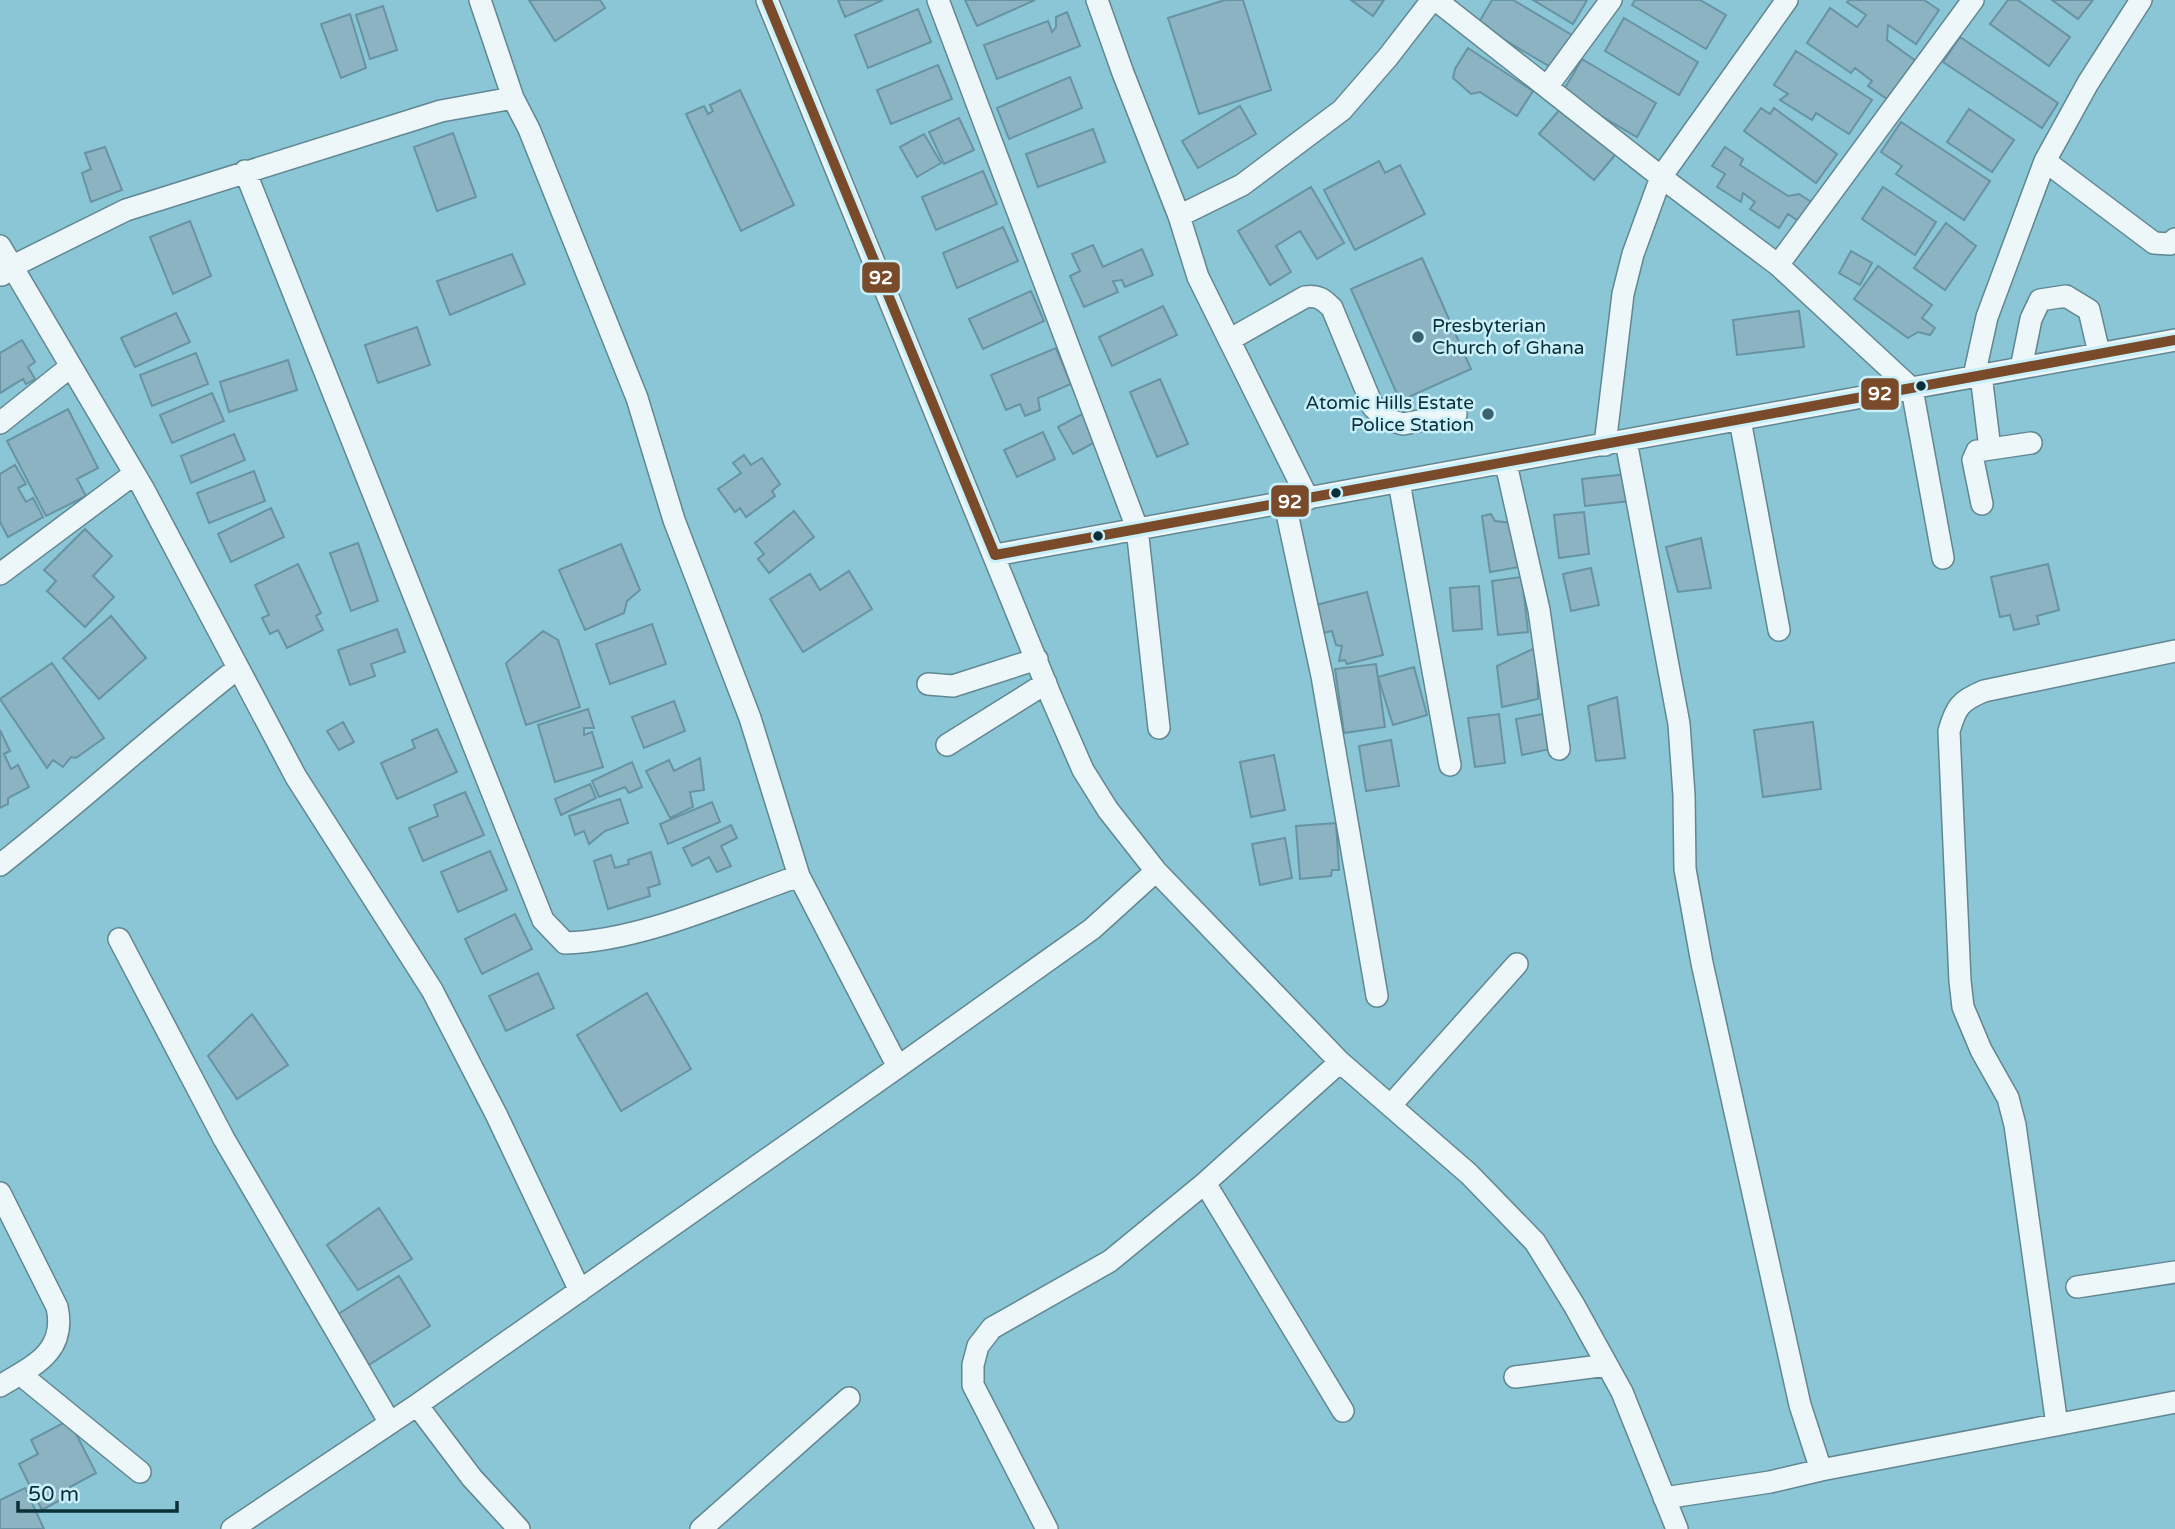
<svg xmlns="http://www.w3.org/2000/svg" width="2175" height="1529" font-family="'Varela Round',sans-serif">
<style>
.building{fill:#8bb3c2;stroke:#6793a3;stroke-width:2}
.lines{fill:none;stroke-linecap:round;stroke-linejoin:round}
.minor-casing{stroke:#618791;stroke-width:24}
.minor{stroke:#edf6f9;stroke-width:21}
.bus-1-casing{stroke:#c9f0fb;stroke-width:16}
.bus-1{stroke:#7a4b2a;stroke-width:10}
.poi-dot{fill:#38646f;stroke:#c9f0fb;stroke-width:2.5}
.bus-dot{fill:#0c3038;stroke:#c9f0fb;stroke-width:2.5}
.labels{text-anchor:middle;dominant-baseline:central;stroke-width:5;stroke-linejoin:round;paint-order:stroke}
.poi-label{font-size:19px;fill:#0c3038;stroke:#c9f0fb;text-anchor:start}
.line-badge{stroke:#c9f0fb;stroke-width:2.5}
.badge-label{font-size:19px;text-anchor:middle;font-weight:bold;fill:#fff}
</style>
<rect width="100%" height="100%" fill="#8ac6d6"/>
<!-- building -->
<path class="building" d="M529,0H600L605,8L555,41Z
M838,0H883L845,17Z
M965,0H1035L977,26Z
M1225,0H1243L1271,90L1199,114L1168,18Z
M1351,0H1384L1373,16Z
M1492,0H1513L1572,35L1552,68L1478,24Z
M1533,0H1587L1573,24Z
M1635,0H1700L1726,15L1706,49L1632,5Z
M1849,0H1924L1939,10L1916,44L1888,25L1887,40L1920,64L1893,103L1868,86L1872,81L1855,68L1851,73L1807,43L1830,8L1857,27L1866,15L1847,2Z
M2008,0H2018L2070,37L2049,66L1990,24Z
M2052,0H2093L2078,19Z
M383,6L397,50L370,59L356,15Z
M918,9L931,42L868,68L855,35Z
M1067,12L1080,46L997,79L984,45L1048,21L1052,32L1056,27V17Z
M350,14L366,68L341,78L321,24Z
M1624,18L1698,62L1679,95L1605,51Z
M1960,37L2058,103L2042,128L1943,62Z
M1468,48L1533,91L1517,116L1480,92L1471,94L1453,78L1455,69Z
M1796,51L1872,100L1849,134L1816,113L1812,120L1780,100L1788,94L1774,85Z
M1582,59L1656,103L1637,137L1562,93Z
M938,65L952,99L891,124L877,90Z
M1070,77L1082,108L1009,139L997,108Z
M740,90L794,205L741,231L686,114L704,106L708,114L713,111L710,105Z
M1240,106L1256,134L1198,168L1182,141Z
M1561,108L1616,154L1594,180L1539,134Z
M1761,108L1770,114L1774,108L1837,154L1816,183L1744,131Z
M1969,109L2014,140L1992,172L1947,142Z
M959,118L974,150L944,164L929,132Z
M1901,122L1990,181L1964,220L1896,174L1902,166L1881,152Z
M1093,129L1105,162L1038,187L1026,154Z
M453,133L476,197L437,211L414,147Z
M924,134L941,163L917,177L900,147Z
M105,147L122,190L91,202L82,173L91,169L85,153Z
M1725,147L1743,159L1740,165L1788,196L1799,194L1816,205L1804,225L1788,214L1779,228L1750,209L1755,202L1743,193L1741,202L1717,187L1725,174L1712,166Z
M1379,161L1385,173L1400,165L1425,214L1355,250L1324,190Z
M983,171L997,204L936,230L922,197Z
M1311,187L1344,243L1317,259L1300,231L1276,246L1291,272L1270,285L1238,231Z
M1883,187L1936,222L1915,255L1862,219Z
M190,221L211,276L173,294L150,237Z
M1946,223L1976,246L1945,290L1914,268Z
M1003,227L1018,261L957,288L943,253Z
M1093,245L1103,267L1142,249L1153,275L1125,287L1122,280L1113,281L1118,292L1084,307L1070,276L1080,271L1072,254Z
M1851,251L1872,263L1860,285L1839,273Z
M512,254L525,284L450,315L437,281Z
M1422,258L1471,369L1400,401L1351,289Z
M1878,266L1932,305L1922,318L1935,328L1930,335L1918,332L1908,338L1854,299Z
M1031,291L1044,321L983,349L969,319Z
M1163,306L1177,335L1112,366L1099,337Z
M1799,311L1804,347L1737,355L1733,320Z
M176,313L190,342L135,367L121,338Z
M417,327L430,365L378,383L365,345Z
M22,340L35,362L28,367L35,379L26,384L23,379L0,393V353Z
M1056,348L1071,384L1038,398L1040,410L1025,416L1020,404L1006,410L991,375Z
M196,353L208,384L152,406L140,375Z
M288,360L297,390L229,412L220,382Z
M1160,379L1188,444L1157,457L1130,392Z
M212,393L224,421L172,443L160,415Z
M68,409L98,468L77,479L86,496L46,516L7,441Z
M1084,413L1099,440L1073,454L1058,427Z
M1043,432L1055,459L1017,477L1004,450Z
M234,434L245,460L191,483L181,456Z
M744,455L751,465L762,458L780,484L772,491L775,496L746,517L740,508L735,512L718,489L741,473L733,463Z
M15,465L26,484L18,488L26,502L33,498L43,517L8,537L0,522V474Z
M254,471L265,501L209,523L197,493Z
M1627,474L1630,501L1585,506L1582,479Z
M271,508L284,537L231,562L218,534Z
M794,511L814,537L769,573L758,559L764,554L755,543Z
M1584,512L1589,554L1559,558L1554,515Z
M1491,514L1495,521L1513,523L1519,567L1490,572L1482,516Z
M85,529L112,556L93,576L114,597L85,627L47,591L56,581L44,570Z
M1701,538L1711,588L1678,592L1666,547Z
M358,543L378,601L351,611L330,553Z
M621,544L640,590L627,601L624,613L585,630L559,570Z
M298,564L321,613L316,616L323,630L287,648L278,630L270,634L262,618L269,615L255,585Z
M2048,564L2059,610L2037,616L2039,624L2014,630L2010,615L2000,617L1991,577Z
M1591,568L1599,605L1571,611L1563,574Z
M849,571L872,609L803,652L770,599L810,574L820,590Z
M1522,577L1528,632L1498,635L1492,581Z
M1479,586L1482,629L1453,631L1450,588Z
M1367,592L1383,655L1347,664L1345,660L1339,661L1342,646L1336,645L1332,631L1323,633L1316,605Z
M111,616L146,658L99,699L63,658Z
M652,624L666,664L610,684L596,644Z
M397,629L405,652L371,664L375,676L350,685L338,650Z
M543,631L558,640L580,707L526,725L506,663Z
M1537,647L1538,699L1502,707L1497,666Z
M52,663L104,738L76,758L71,757L63,767L53,760L47,768L0,699Z
M1376,664L1385,727L1344,733L1335,669Z
M1414,667L1427,715L1393,725L1378,677Z
M1617,697L1625,758L1596,761L1588,706Z
M674,701L685,731L644,748L632,717Z
M588,709L594,728H584V735L592,732L603,767L555,782L538,725Z
M1499,714L1505,763L1475,767L1468,718Z
M1543,714L1550,749L1522,755L1516,719Z
M343,722L354,742L339,750L327,731Z
M1813,722L1821,789L1763,797L1754,730Z
M437,729L457,772L397,799L381,763L415,748L412,740Z
M0,730L10,751L4,754L11,769L18,765L29,787L8,798V804L0,808Z
M1391,740L1399,786L1366,791L1359,746Z
M1274,755L1285,810L1251,817L1240,762Z
M700,758L704,790L690,792L693,807L670,818L646,771L669,760L674,771Z
M632,762L642,787L629,793L625,787L599,797L592,781Z
M590,784L596,798L561,815L555,799Z
M465,792L484,835L423,861L409,828L438,816L434,805Z
M620,799L628,823L605,831L589,844L584,831L575,835L569,816Z
M712,802L720,822L668,844L660,824Z
M1336,823L1339,870H1332L1331,876L1300,879L1296,826Z
M731,825L737,838L721,846L731,866L717,872L709,857L692,866L683,848Z
M1285,838L1292,878L1260,885L1252,844Z
M490,851L507,890L458,912L441,872Z
M651,852L660,884L648,888L650,896L608,909L594,861L611,855L615,868L629,864L628,860Z
M515,914L532,949L482,974L465,939Z
M538,973L554,1008L506,1031L489,996Z
M647,993L691,1069L621,1111L577,1035Z
M252,1014L288,1065L237,1099L208,1056Z
M379,1208L412,1259L358,1290L327,1245Z
M399,1276L430,1326L367,1366L335,1316Z
M69,1420L96,1473L70,1487L73,1493L42,1510L19,1464L38,1454L31,1440Z
M25,1488L44,1529H0V1500Z"/>
<g class="lines">
<defs>
<path id="minor" d="M480,0L513,98L529,129L637,398L674,520L750,718L799,876L898,1067
M767,0L1052,699L1083,770L1108,810L1156,871L1340,1062L1469,1174L1535,1242L1574,1305L1622,1392L1677,1529
M938,0L1137,528L1159,728
M1097,0L1123,73L1179,216L1198,277L1308,499
M1436,0L1661,177L1778,265L1912,389L1943,558
M1547,87L1611,0
M2045,161L2154,243L2170,244L2175,239
M245,171L543,920L565,943C641,941 727,901 799,876
M1179,216L1242,185L1342,110L1388,57L1432,0
M0,246L143,488L296,777L432,990L496,1114L580,1291
M1778,265L1973,0
M2,275L11,267L126,210L441,111L513,98
M1229,340L1305,297C1318,295 1323,299 1332,308L1373,407L1386,419L1403,424L1456,414
M2021,368L2031,319L2040,300L2066,296L2089,310L2099,353
M1981,375L1990,449
M1974,376L1987,317L2045,161L2088,83L2141,0
M1740,420L1779,630
M0,423L70,367
M1626,441L1679,724L1684,795L1685,869L1702,963L1800,1405L1821,1470
M1605,445L1623,294L1633,254L1661,177L1787,0
M1506,464L1539,610L1559,749
M1399,482L1450,765
M1285,504L1322,676L1377,996
M1982,504L1973,460L1977,451L2031,443
M995,555L2175,340
M0,574L134,474
M928,684L953,686L1037,659
M947,745L1046,683
M0,865C81,801 157,732 238,668
M119,939L224,1139L390,1423
M1391,1105L1517,964
M1205,1183L1343,1411
M0,1193L57,1307C67,1352 33,1366 0,1386
M2077,1287L2175,1272
M20,1374L140,1472
M1515,1377L1607,1365
M417,1405L472,1478L519,1529
M2057,1425L2015,1125L2008,1098L1981,1050L1963,1007L1960,981L1949,731C1956,707 1960,701 1984,691L2175,651
M1664,1498L1770,1482L1821,1470L2175,1402
M232,1529L417,1405L898,1067L1092,929L1156,871
M701,1529L849,1398
M1047,1529L973,1385V1365L978,1346L992,1328L1110,1261L1205,1183L1340,1062"/>
</defs>
<!-- minor casing -->
<use href="#minor" class="minor-casing"/>
<!-- minor -->
<use href="#minor" class="minor"/>
<defs>
<path id="bus-1" d="M767,0L995,555
M995,555L2175,340"/>
</defs>
<!-- bus-1 casing -->
<use href="#bus-1" class="bus-1-casing"/>
<!-- bus-1 -->
<use href="#bus-1" class="bus-1"/>
</g>
<!-- markers -->
<g class="poi-dot">
<circle cx="1418" cy="337" r="7"/>
<circle cx="1488" cy="414" r="7"/>
</g>
<g class="bus-dot">
<circle cx="1921" cy="386" r="6"/>
<circle cx="1336" cy="493" r="6"/>
<circle cx="1098" cy="536" r="6"/>
</g>
<g class="labels">
<!-- poi labels -->
<g class="poi-label">
<text x="1432" y="326">Presbyterian<tspan x="1432" dy="22">Church of Ghana</tspan></text>
<text x="1474" y="403" text-anchor="end">Atomic Hills Estate<tspan x="1474" dy="22">Police Station</tspan></text>
</g>
</g>
<g class="line-badge">
<rect x="861" y="261" width="40" height="33" rx="7" fill="#7a4b2a"/>
<rect x="1860" y="377" width="40" height="34" rx="7" fill="#7a4b2a"/>
<rect x="1270" y="484" width="40" height="34" rx="7" fill="#7a4b2a"/>
</g>
<g class="badge-label">
<text x="881" y="284">92</text>
<text x="1880" y="400">92</text>
<text x="1290" y="508">92</text>
</g>
<!-- scale -->
<path d="M18 1501v10h159v-10" fill="none" stroke="#0c3038" stroke-width="3.5"/>
<text x="28" y="1501" font-size="21" fill="#0c3038" stroke="#c9f0fb" stroke-width="5" paint-order="stroke">50 m</text>
</svg>
